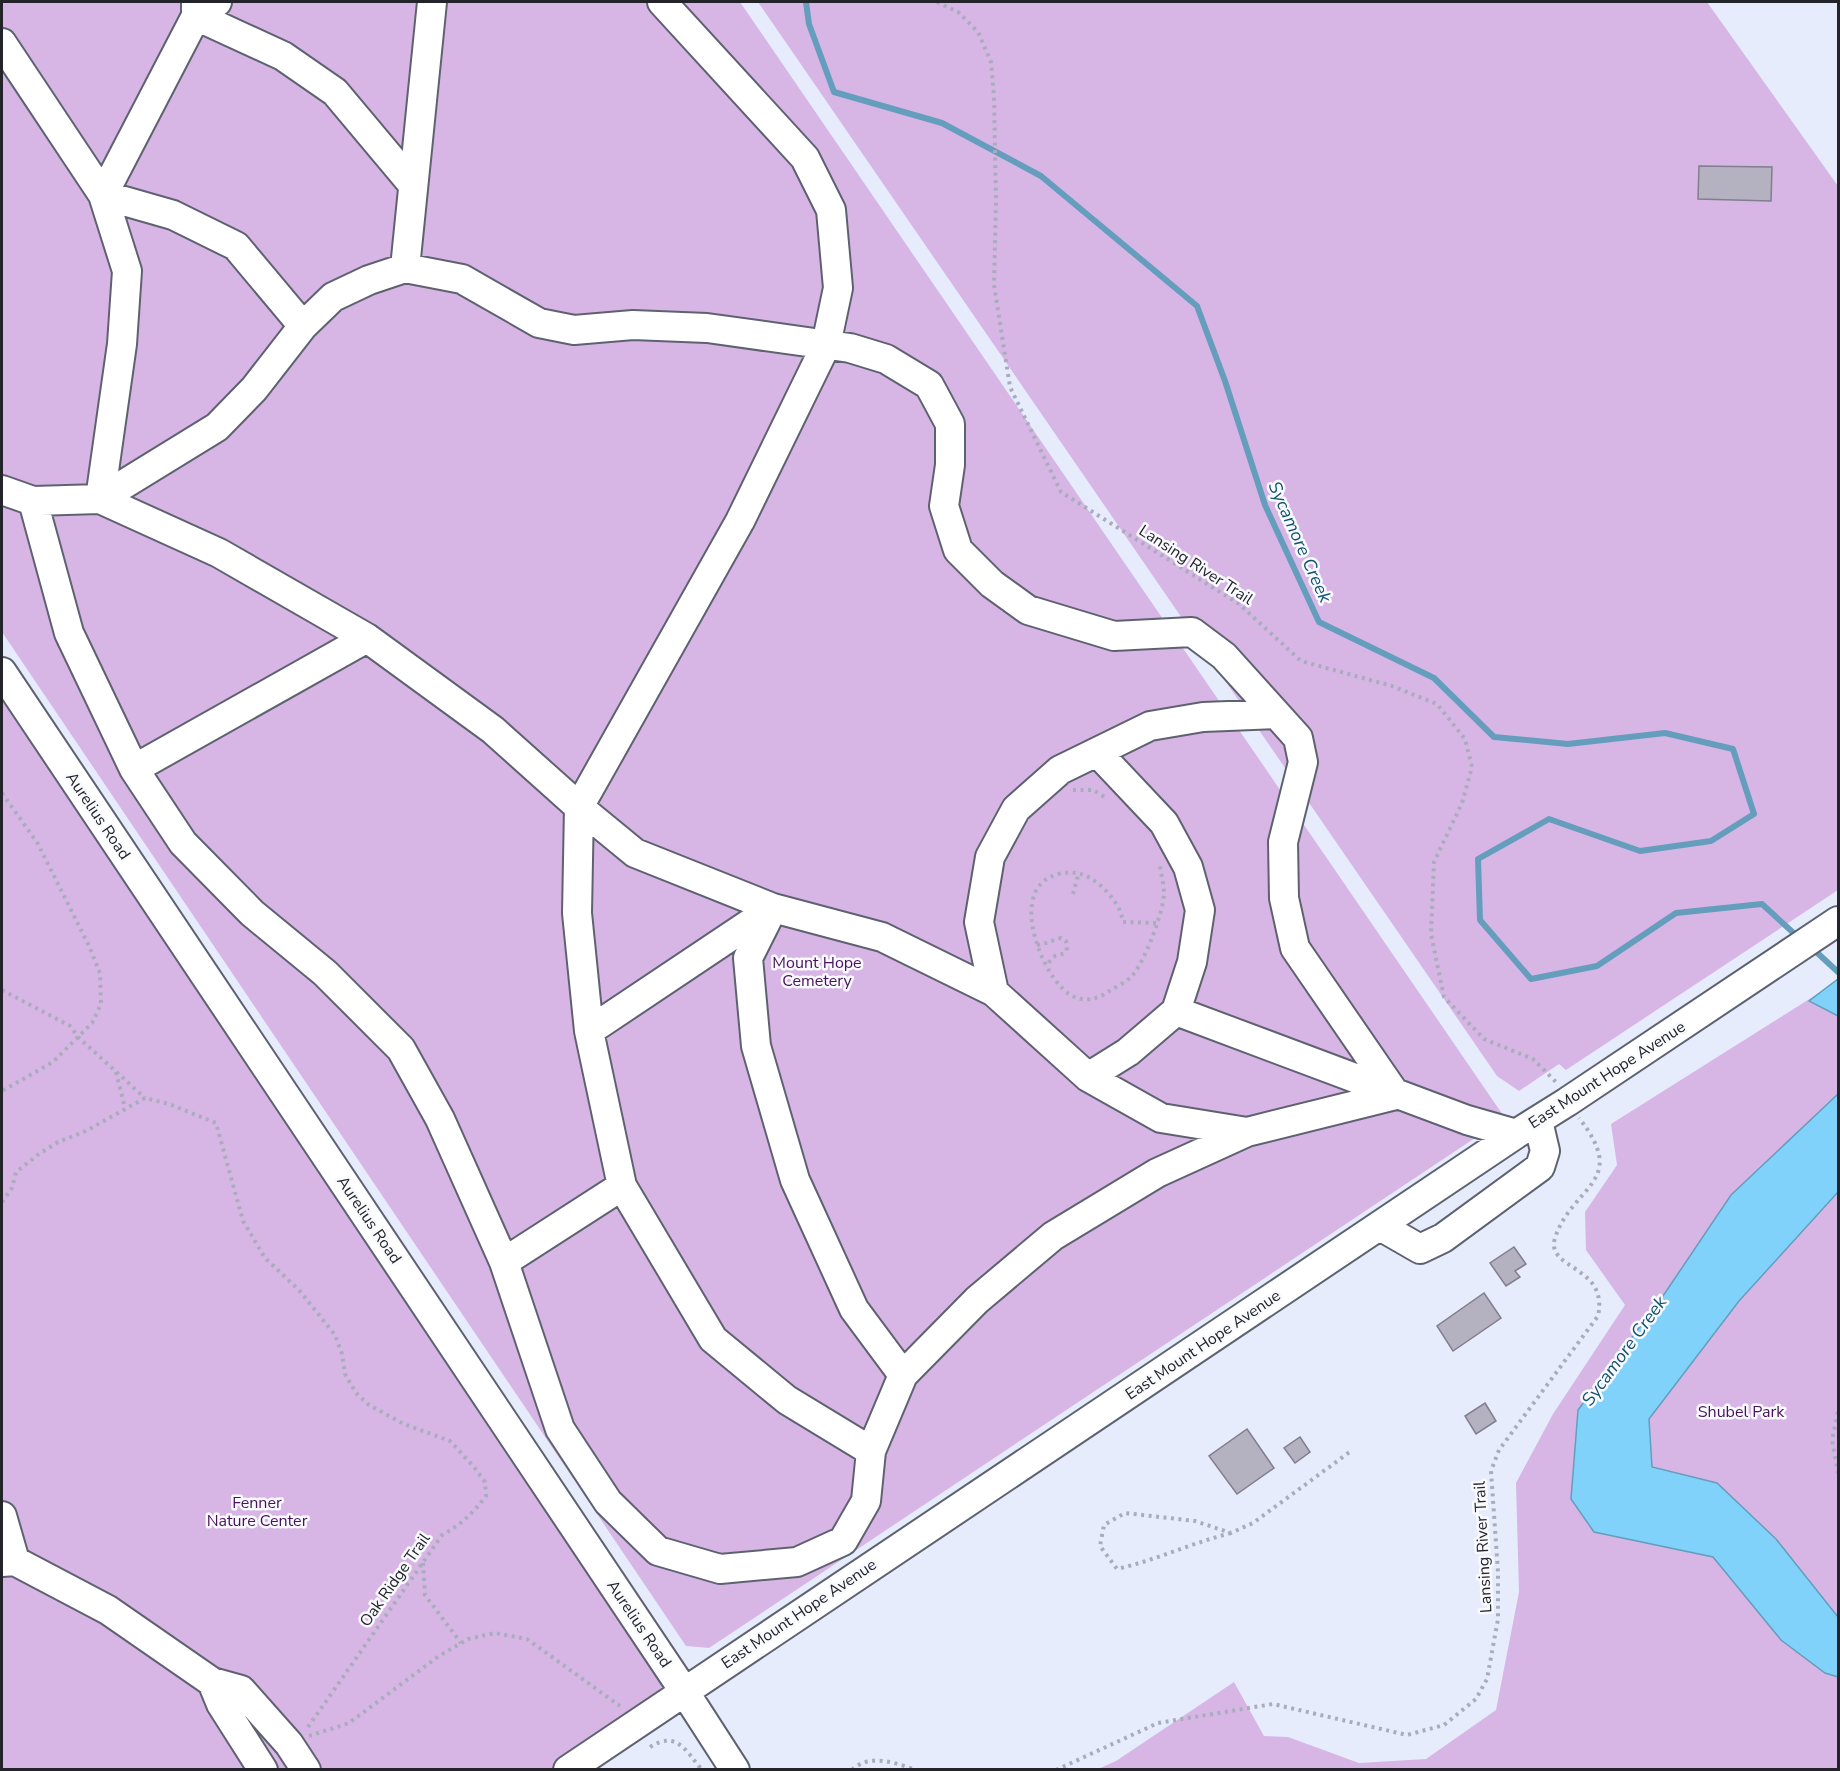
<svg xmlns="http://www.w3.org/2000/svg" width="1840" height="1771" font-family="'Nunito Sans',sans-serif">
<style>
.green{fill:#d7b6e6}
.water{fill:#81d2fb;stroke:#649ebc;stroke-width:1.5}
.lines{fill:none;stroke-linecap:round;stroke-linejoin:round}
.stream{stroke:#649ebc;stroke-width:6}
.building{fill:#b4b1c1;stroke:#817e8d;stroke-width:1.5}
.minor-casing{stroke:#5e6270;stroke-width:32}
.path{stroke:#a9adbb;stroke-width:4;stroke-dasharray:3 4.5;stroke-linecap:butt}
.minor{stroke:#fff;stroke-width:28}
.labels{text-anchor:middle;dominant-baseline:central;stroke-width:5;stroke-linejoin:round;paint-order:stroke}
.street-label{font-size:16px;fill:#22242a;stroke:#f9fafd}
.park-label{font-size:16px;fill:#47115b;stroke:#f9fafd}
.water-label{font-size:18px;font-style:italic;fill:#11536e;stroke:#f9fafd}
</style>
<rect width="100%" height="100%" fill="#e7ecfd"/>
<!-- green -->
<path class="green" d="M2,2H740L1505,1118L709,1648L686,1646L2,632Z
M758,2H1707L1838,186V890L1566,1070L1559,1064L1519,1091L1497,1076Z
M2,672L684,1691L566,1769H2Z
M1838,981V1769L1096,1770L1116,1761L1234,1682L1264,1736L1288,1737L1359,1763L1426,1759L1496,1710L1519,1592L1516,1483L1553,1414L1625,1305L1586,1250L1585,1212L1617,1165L1611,1124Z"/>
<!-- water -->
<path class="water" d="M1838,979V1016L1809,1001Z
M1838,1094V1192L1739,1301L1649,1419L1652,1467L1717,1483L1776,1539L1838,1617V1677L1825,1673L1781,1640L1713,1557L1594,1532L1571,1499L1578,1410L1665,1293L1731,1195Z"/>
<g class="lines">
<!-- stream -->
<path class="stream" d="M806,2L809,24L834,92L942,123L1041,176L1197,306L1225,381L1265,505L1319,622L1434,678L1494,737L1568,744L1665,733L1733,749L1754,814L1711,841L1640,851L1549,819L1478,859L1480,920L1531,979L1597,966L1676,913L1762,904L1799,938
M1812,948L1838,972"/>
</g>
<!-- building -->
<path class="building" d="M1699,166L1772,167L1771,201L1698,199Z
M1514,1247L1526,1264L1515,1271L1520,1277L1506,1286L1490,1263Z
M1484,1293L1501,1318L1453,1351L1437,1326Z
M1485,1403L1496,1421L1476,1434L1465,1416Z
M1247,1429L1274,1468L1237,1494L1209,1456Z
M1300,1437L1310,1452L1295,1463L1284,1448Z"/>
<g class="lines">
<defs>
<path id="minor" d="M196,2V16L283,56L335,92L413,185
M217,2L196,16L103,195L127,271L122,344L100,499L217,427L254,389L303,326L333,297L369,280L405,268L462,279L539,323L574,330L633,325L707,328L850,348L886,359L929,385L950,424V465L944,506L958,550L992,584L1028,610L1114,636L1192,632L1224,656L1298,738L1303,762L1283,842L1284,898L1295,948L1396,1095
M662,2L805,158L831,210L838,288L826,345L740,521L579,807L577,913L589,1031L622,1186L713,1339L787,1400L871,1451
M2,43L103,195L173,215L236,246L303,326
M405,268L432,2
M2,490L33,501L69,633L134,769L183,843L252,913L325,973L401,1049L440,1119L504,1262L560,1429L608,1502L658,1551L720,1569L797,1562L843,1541L866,1501L871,1451L903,1375L977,1300L1053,1236L1157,1173L1247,1132L1396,1095
M33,501L100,499L219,553L367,638L493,730L579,807L635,853L773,908L882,937L994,992L1088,1077L1161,1118L1247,1132
M2,672L684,1691L735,1770
M134,769L367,638
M994,992L979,922L990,857L1016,809L1060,770L1150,726L1203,717L1276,714
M1176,1011L1467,1120L1516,1134
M589,1031L773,908L748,958L756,1046L795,1180L854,1309L903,1375
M1088,1077L1128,1052L1176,1011L1192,962L1200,910L1188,867L1164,823L1097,752
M1380,1226L1420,1249L1443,1238L1540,1167L1545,1151L1538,1121
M504,1262L622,1186
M2,1516L15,1561
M2,1562L15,1561L108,1610L212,1682L241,1690L289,1744L306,1770
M212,1682L221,1704L263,1770
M568,1770L1516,1134L1567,1102L1838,921"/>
</defs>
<!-- minor casing -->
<use href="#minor" class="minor-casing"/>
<!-- path -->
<path class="path" d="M937,2L958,12L978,32L991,62L994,96L996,201L994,285L1010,387L1061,492L1239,604L1301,661L1392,686L1437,704L1465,739L1472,767L1462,803L1434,862L1431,934L1444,997L1484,1039L1533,1059L1556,1082
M1073,790H1093L1108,799
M2,793L38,844L89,946L100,973L101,1004L92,1023L53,1062L2,1091
M1073,894L1079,872
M1156,923L1123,922C1121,907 1111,895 1100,885C1087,874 1074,870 1058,874C1009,887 1038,965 1063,989C1078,1003 1092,1002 1108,992C1115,987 1125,983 1131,977C1144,964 1164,911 1164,893C1164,884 1161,875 1160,866
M1037,945C1046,944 1052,940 1061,938L1066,941L1067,948L1065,953L1055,956L1045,966
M2,990L70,1026L79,1038L145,1098
M116,1072L125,1108
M2,1202L12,1188L16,1172L39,1154L58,1142L86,1131L145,1098L169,1104L216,1123L243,1221L265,1258L299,1290L335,1335L342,1354L345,1374L356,1393L369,1405L404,1424L450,1441L474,1467L485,1482L486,1496C473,1513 461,1525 442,1535L306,1730
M1838,1412L1832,1440L1838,1473
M1231,1533C1192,1543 1156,1560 1117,1569L1100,1546L1104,1525L1125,1513L1195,1521L1231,1533L1253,1523L1351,1451
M423,1563L425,1595L461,1643
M309,1736L349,1723L439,1656L468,1639L495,1633L527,1639L620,1706
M650,1747C677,1730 686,1751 702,1770
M852,1770C869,1753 896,1763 916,1770
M1056,1770L1158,1723L1273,1704L1407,1735L1444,1725L1476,1699L1487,1679L1498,1619V1572L1491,1471L1499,1450L1598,1316C1609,1265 1545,1270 1555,1238C1573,1184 1630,1183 1579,1118"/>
<!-- minor -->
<use href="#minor" class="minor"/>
</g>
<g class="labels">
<!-- street labels -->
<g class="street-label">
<text transform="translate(1196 565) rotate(33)">Lansing River Trail</text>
<text transform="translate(98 816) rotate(56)">Aurelius Road</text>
<text transform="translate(1607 1075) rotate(-33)">East Mount Hope Avenue</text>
<text transform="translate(369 1220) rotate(56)">Aurelius Road</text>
<text transform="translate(1203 1345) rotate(-34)">East Mount Hope Avenue</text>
<text transform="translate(1483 1547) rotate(-93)">Lansing River Trail</text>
<text transform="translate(395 1580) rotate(-55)">Oak Ridge Trail</text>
<text transform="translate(799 1614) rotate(-34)">East Mount Hope Avenue</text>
<text transform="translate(639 1624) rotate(56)">Aurelius Road</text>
</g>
<!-- park labels -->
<g class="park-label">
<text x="817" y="963">Mount Hope<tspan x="817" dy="18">Cemetery</tspan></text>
<text x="1741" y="1412">Shubel Park</text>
<text x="257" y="1503">Fenner<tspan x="257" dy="18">Nature Center</tspan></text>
</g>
<!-- water labels -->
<g class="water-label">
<text transform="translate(1300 542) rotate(66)">Sycamore Creek</text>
<text transform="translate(1624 1351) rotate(-54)">Sycamore Creek</text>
</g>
</g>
<!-- border -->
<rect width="1840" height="1771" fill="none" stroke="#22242a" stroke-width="6"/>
</svg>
